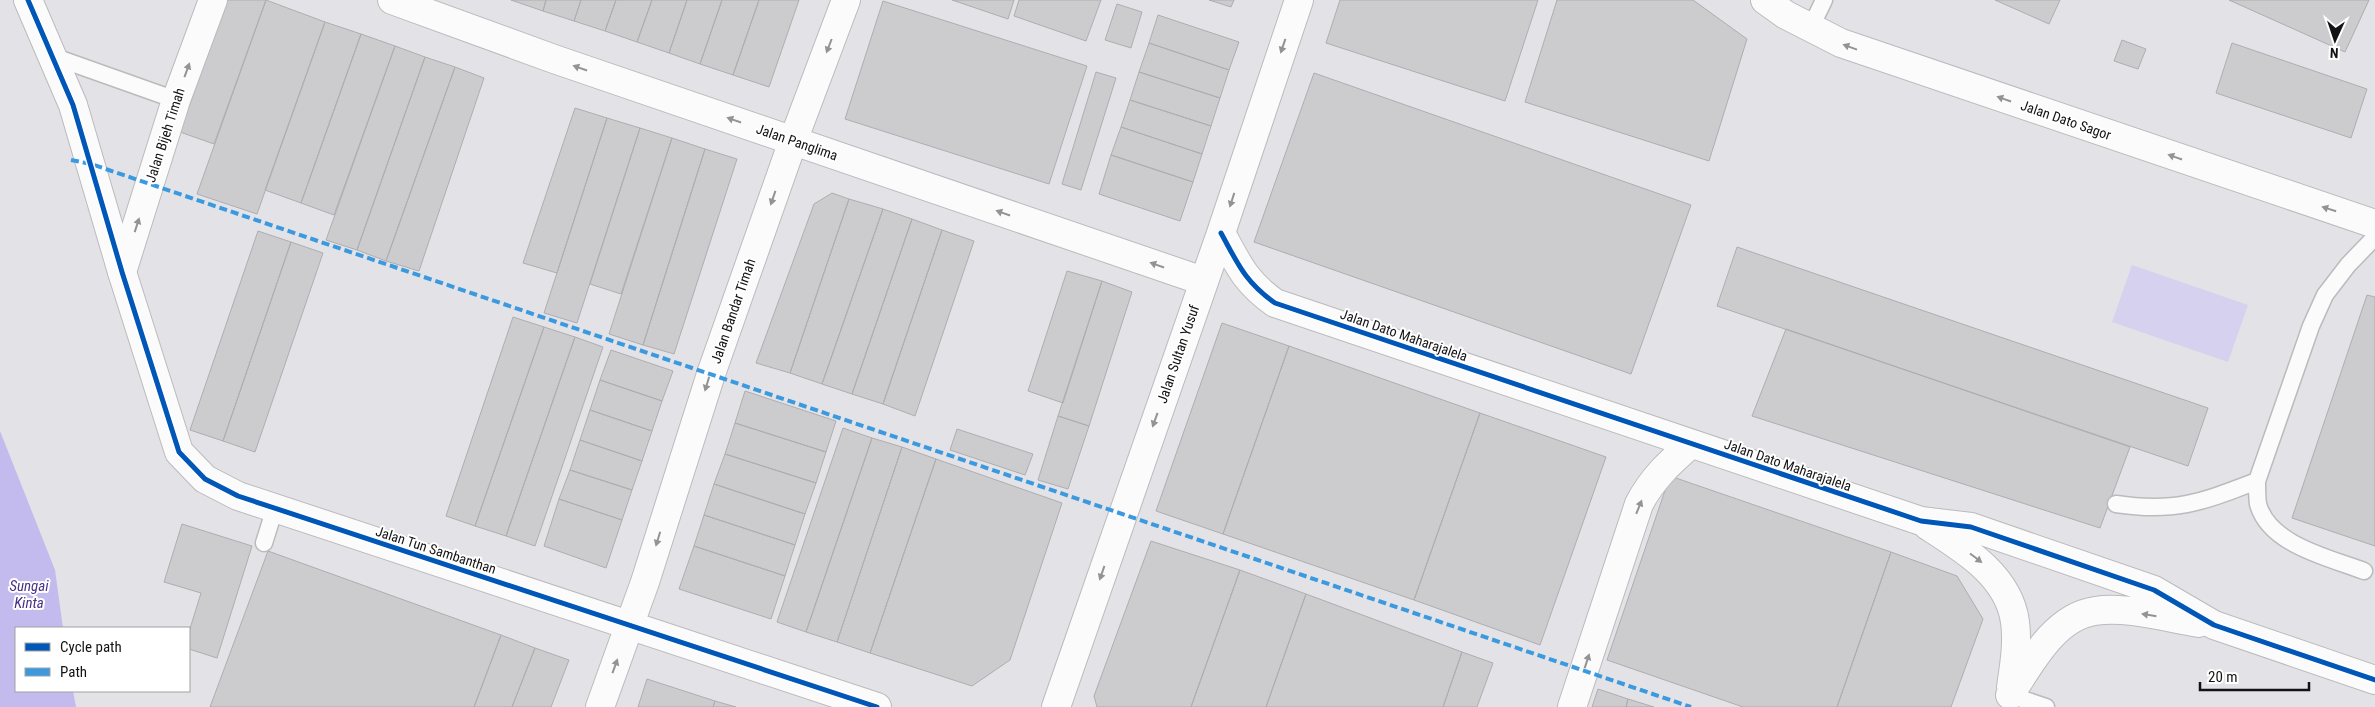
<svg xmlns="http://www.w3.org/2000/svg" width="2375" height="707" font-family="'Roboto Condensed',sans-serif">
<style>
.green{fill:#d5d1ef}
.water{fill:#c3baee}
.building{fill:#cccbce;stroke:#aeadb0}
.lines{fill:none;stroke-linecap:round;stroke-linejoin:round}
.lane-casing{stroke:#bbbbbd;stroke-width:19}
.street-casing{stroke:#bbbbbd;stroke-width:30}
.secondary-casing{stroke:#bbbbbd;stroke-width:30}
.lane{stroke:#fbfbfb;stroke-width:16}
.street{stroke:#fbfbfb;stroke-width:28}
.secondary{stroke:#fbfbfb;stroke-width:28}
.quiet{stroke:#3b9adf;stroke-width:4;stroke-dasharray:8 4;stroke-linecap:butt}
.cycleway-casing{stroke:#fff;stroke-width:8}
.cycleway{stroke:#0057b8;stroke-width:5}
.oneway{fill:#939394}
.labels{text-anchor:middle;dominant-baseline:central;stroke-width:4;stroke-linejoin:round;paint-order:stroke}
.street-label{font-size:14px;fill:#131315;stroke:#fff}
.water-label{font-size:15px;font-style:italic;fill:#473184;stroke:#fff}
</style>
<rect width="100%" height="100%" fill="#e3e2e6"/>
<!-- green -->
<path class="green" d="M2132,265L2248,305L2228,362L2112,322Z"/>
<!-- water -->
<path class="water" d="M0,431L55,570L63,628H16V691H73L76,707H0Z"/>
<!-- building -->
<path class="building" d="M227,0H266L214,144L180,132Z
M266,0L325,22L257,214L197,194Z
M511,0H546L543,11Z
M546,0H581L574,21L543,11Z
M581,0H616L605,31L574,21Z
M616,0H652L637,42L605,31Z
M652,0H687L669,53L637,42Z
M687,0H722L700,64L669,53Z
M722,0H759L733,75L700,64Z
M759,0H799L769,87L733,75Z
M952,0H1014L1008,19Z
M1019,0H1101L1086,41L1014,16Z
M1209,0H1234L1231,7Z
M1340,0H1538L1505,101L1326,43Z
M1557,0H1693L1747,39L1709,161L1525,102Z
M1995,0H2060L2049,24Z
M2229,0H2369L2345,52Z
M883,1L1087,66L1049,184L845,119Z
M1117,4L1142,12L1131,48L1105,40Z
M1158,15L1239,42L1229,70L1149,43Z
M325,22L361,34L301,203L265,190Z
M361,34L395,46L334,215L301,203Z
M2122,40L2146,49L2138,69L2114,61Z
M1149,43L1229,70L1220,98L1139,72Z
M2232,43L2367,89L2351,138L2216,93Z
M395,46L425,57L357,250L326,240Z
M425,57L455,67L386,261L357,250Z
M455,67L484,78L419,271L386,261Z
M1096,72L1116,78L1081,190L1062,184Z
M1139,72L1220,98L1211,126L1130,100Z
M1314,73L1691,205L1631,374L1254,242Z
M1130,100L1211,126L1202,154L1121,127Z
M575,108L607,118L557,273L523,263Z
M607,118L640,128L577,323L544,313Z
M1121,127L1202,154L1193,182L1111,155Z
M640,128L672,138L621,294L590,284Z
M672,138L705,149L643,345L609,334Z
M705,149L737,159L674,354L643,345Z
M1111,155L1193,182L1180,221L1099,194Z
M832,193L849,199L790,373L756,363L814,204Z
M849,199L883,209L822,384L790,373Z
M883,209L912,219L852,394L822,384Z
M912,219L942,230L883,404L852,394Z
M942,230L974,241L915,416L883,404Z
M258,231L291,242L223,441L190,430Z
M291,242L323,253L255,452L223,441Z
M1737,247L2208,408L2188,466L1717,306Z
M1067,271L1102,281L1063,403L1028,391Z
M1102,281L1132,292L1089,426L1058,416Z
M2367,295L2375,297V546L2292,518Z
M513,317L544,327L475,526L446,516Z
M1222,323L1289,346L1223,534L1156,511Z
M544,327L575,337L506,536L475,526Z
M1786,329L2130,447L2100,528L1752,416Z
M575,337L603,347L535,546L506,536Z
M1289,346L1480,413L1414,600L1223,534Z
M611,350L673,371L662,401L600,380Z
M600,380L662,401L652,431L590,410Z
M745,391L836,421L826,452L735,423Z
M590,410L652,431L642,461L580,440Z
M1480,413L1606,457L1540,645L1414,600Z
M1058,416L1089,426L1068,489L1038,480Z
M735,423L826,452L816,483L725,454Z
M843,428L872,438L806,632L777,622Z
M957,429L1033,454L1025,475L950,450Z
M872,438L902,447L837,642L806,632Z
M580,440L642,461L632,490L570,470Z
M902,447L936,459L870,653L837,642Z
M725,454L816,483L805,514L714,484Z
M936,459L1062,503L1010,660L972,686L870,653Z
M570,470L632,490L622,520L559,499Z
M1670,476L1891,552L1837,707H1743L1607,660Z
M714,484L805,514L795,545L704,515Z
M559,499L622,520L606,568L544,546Z
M704,515L795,545L785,576L694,546Z
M182,524L252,546L217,658L189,649V632L201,593L164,582Z
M1151,541L1240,570L1191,707H1097L1094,696Z
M694,546L785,576L771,619L679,589Z
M268,551L501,635L474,707H210Z
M1891,552L1957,576L1983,619L1951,707H1837Z
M1240,570L1306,594L1266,707H1191Z
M1306,594L1462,652L1443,707H1266Z
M501,635L535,648L512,707H474Z
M535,648L569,660L551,707H512Z
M1462,652L1493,663L1477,707H1443Z
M647,679L715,701L713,707H638Z
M1598,689L1628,699L1626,707H1592Z
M1628,699L1654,707H1626Z
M715,701L736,707H713Z"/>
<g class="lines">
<defs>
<path id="lane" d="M1810,29L1824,0
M52,56L176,100
M2116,504C2176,513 2202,502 2257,481
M264,543L275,508
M2364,571C2330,558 2269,545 2258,504C2257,497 2257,488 2257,481L2311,326L2325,295L2348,265L2375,237
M2010,695L2046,707"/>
<path id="street" d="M28,0L73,105L122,272
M1572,707L1639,504C1652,479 1669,463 1691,444"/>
<path id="secondary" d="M213,0L176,100L122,272L179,452L205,479L238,496L877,707
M392,0L554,59L1203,281
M1765,0L1786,15L1841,43L2375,224
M1221,233C1238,264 1245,282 1275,303L1921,521L1971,527L2154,590L2214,625L2375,680
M1928,526C1964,549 2009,576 2015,622C2018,644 2014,666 2011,687
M2010,695C2030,664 2054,617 2095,611C2127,606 2167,618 2199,623
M600,707L645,582L711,374L793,141L846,0
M1056,707L1221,233L1299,0"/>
</defs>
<!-- lane casing -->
<use href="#lane" class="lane-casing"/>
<!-- street casing -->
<use href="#street" class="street-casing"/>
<!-- secondary casing -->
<use href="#secondary" class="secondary-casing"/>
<!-- lane -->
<use href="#lane" class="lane"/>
<!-- street -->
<use href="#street" class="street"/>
<!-- secondary -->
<use href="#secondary" class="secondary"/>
<!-- quiet -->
<path class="quiet" d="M71,160L91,164L1691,707"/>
<defs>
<path id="cycleway" d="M28,0L73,105L122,272L179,452L205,479L238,496L877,707
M1221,233C1238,264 1245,282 1275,303L1921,521L1971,527L2154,590L2214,625L2375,680"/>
</defs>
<!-- cycleway casing -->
<use href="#cycleway" class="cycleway-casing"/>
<!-- cycleway -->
<use href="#cycleway" class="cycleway"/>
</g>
<!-- one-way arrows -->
<defs><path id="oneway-solid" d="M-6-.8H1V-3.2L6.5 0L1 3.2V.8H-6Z" transform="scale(1.25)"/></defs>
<g class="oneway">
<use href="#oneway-solid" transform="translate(829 46) rotate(111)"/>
<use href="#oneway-solid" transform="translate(1283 46) rotate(109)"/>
<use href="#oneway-solid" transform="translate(1850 47) rotate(-160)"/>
<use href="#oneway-solid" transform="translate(580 68) rotate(-161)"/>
<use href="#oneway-solid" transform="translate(187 70) rotate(-70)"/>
<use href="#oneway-solid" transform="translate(2004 99) rotate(-161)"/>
<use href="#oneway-solid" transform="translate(734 120) rotate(-161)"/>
<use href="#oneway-solid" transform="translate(2175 157) rotate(-161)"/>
<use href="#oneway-solid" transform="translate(773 198) rotate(109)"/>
<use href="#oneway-solid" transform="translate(1232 200) rotate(108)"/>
<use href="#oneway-solid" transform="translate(2329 209) rotate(-162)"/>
<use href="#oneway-solid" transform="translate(1003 213) rotate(-161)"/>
<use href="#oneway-solid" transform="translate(137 225) rotate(-72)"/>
<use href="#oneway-solid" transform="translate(1157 265) rotate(-161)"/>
<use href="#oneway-solid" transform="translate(707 384) rotate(107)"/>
<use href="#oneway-solid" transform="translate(1155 420) rotate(110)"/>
<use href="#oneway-solid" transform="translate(1639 507) rotate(-68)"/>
<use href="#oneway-solid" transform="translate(658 539) rotate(107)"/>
<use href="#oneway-solid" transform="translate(1976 558) rotate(37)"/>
<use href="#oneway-solid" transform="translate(1102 573) rotate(109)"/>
<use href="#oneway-solid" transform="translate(2149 615) rotate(-171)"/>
<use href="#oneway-solid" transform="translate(1587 661) rotate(-72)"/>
<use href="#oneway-solid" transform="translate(615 666) rotate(-70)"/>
</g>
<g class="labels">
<!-- street labels -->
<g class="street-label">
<text transform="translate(2066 120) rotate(19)">Jalan Dato Sagor</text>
<text transform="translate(165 135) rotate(-72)">Jalan Bijeh Timah</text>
<text transform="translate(797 142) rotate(19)">Jalan Panglima</text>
<text transform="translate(733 311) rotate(-71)">Jalan Bandar Timah</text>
<text transform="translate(1404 335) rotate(19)">Jalan Dato Maharajalela</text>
<text transform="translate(1178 354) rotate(-71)">Jalan Sultan Yusuf</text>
<text transform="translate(1788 465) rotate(19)">Jalan Dato Maharajalela</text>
<text transform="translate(436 550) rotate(18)">Jalan Tun Sambanthan</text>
</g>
<!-- water labels -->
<g class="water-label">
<text x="29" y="586">Sungai<tspan x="29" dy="17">Kinta</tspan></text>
</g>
</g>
<!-- legend -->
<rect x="15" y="627" width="175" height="65" fill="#ffffff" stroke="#a1a1a1"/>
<rect x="25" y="643" width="25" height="8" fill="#0057b8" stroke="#a1a1a1"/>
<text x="60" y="652" font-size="15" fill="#131315">Cycle path</text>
<rect x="25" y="668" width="25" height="8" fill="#3b9adf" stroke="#a1a1a1"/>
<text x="60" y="677" font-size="15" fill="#131315">Path</text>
<!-- north arrow -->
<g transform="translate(2335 40) rotate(183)" stroke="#ffffff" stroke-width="4" paint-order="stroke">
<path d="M0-4L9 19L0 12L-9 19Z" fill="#131315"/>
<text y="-8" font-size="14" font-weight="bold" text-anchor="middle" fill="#131315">N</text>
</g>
<!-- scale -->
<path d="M2200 682v8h109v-8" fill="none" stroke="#131315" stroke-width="2.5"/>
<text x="2208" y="682" font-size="15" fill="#131315" stroke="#ffffff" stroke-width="4" paint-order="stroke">20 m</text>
</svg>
